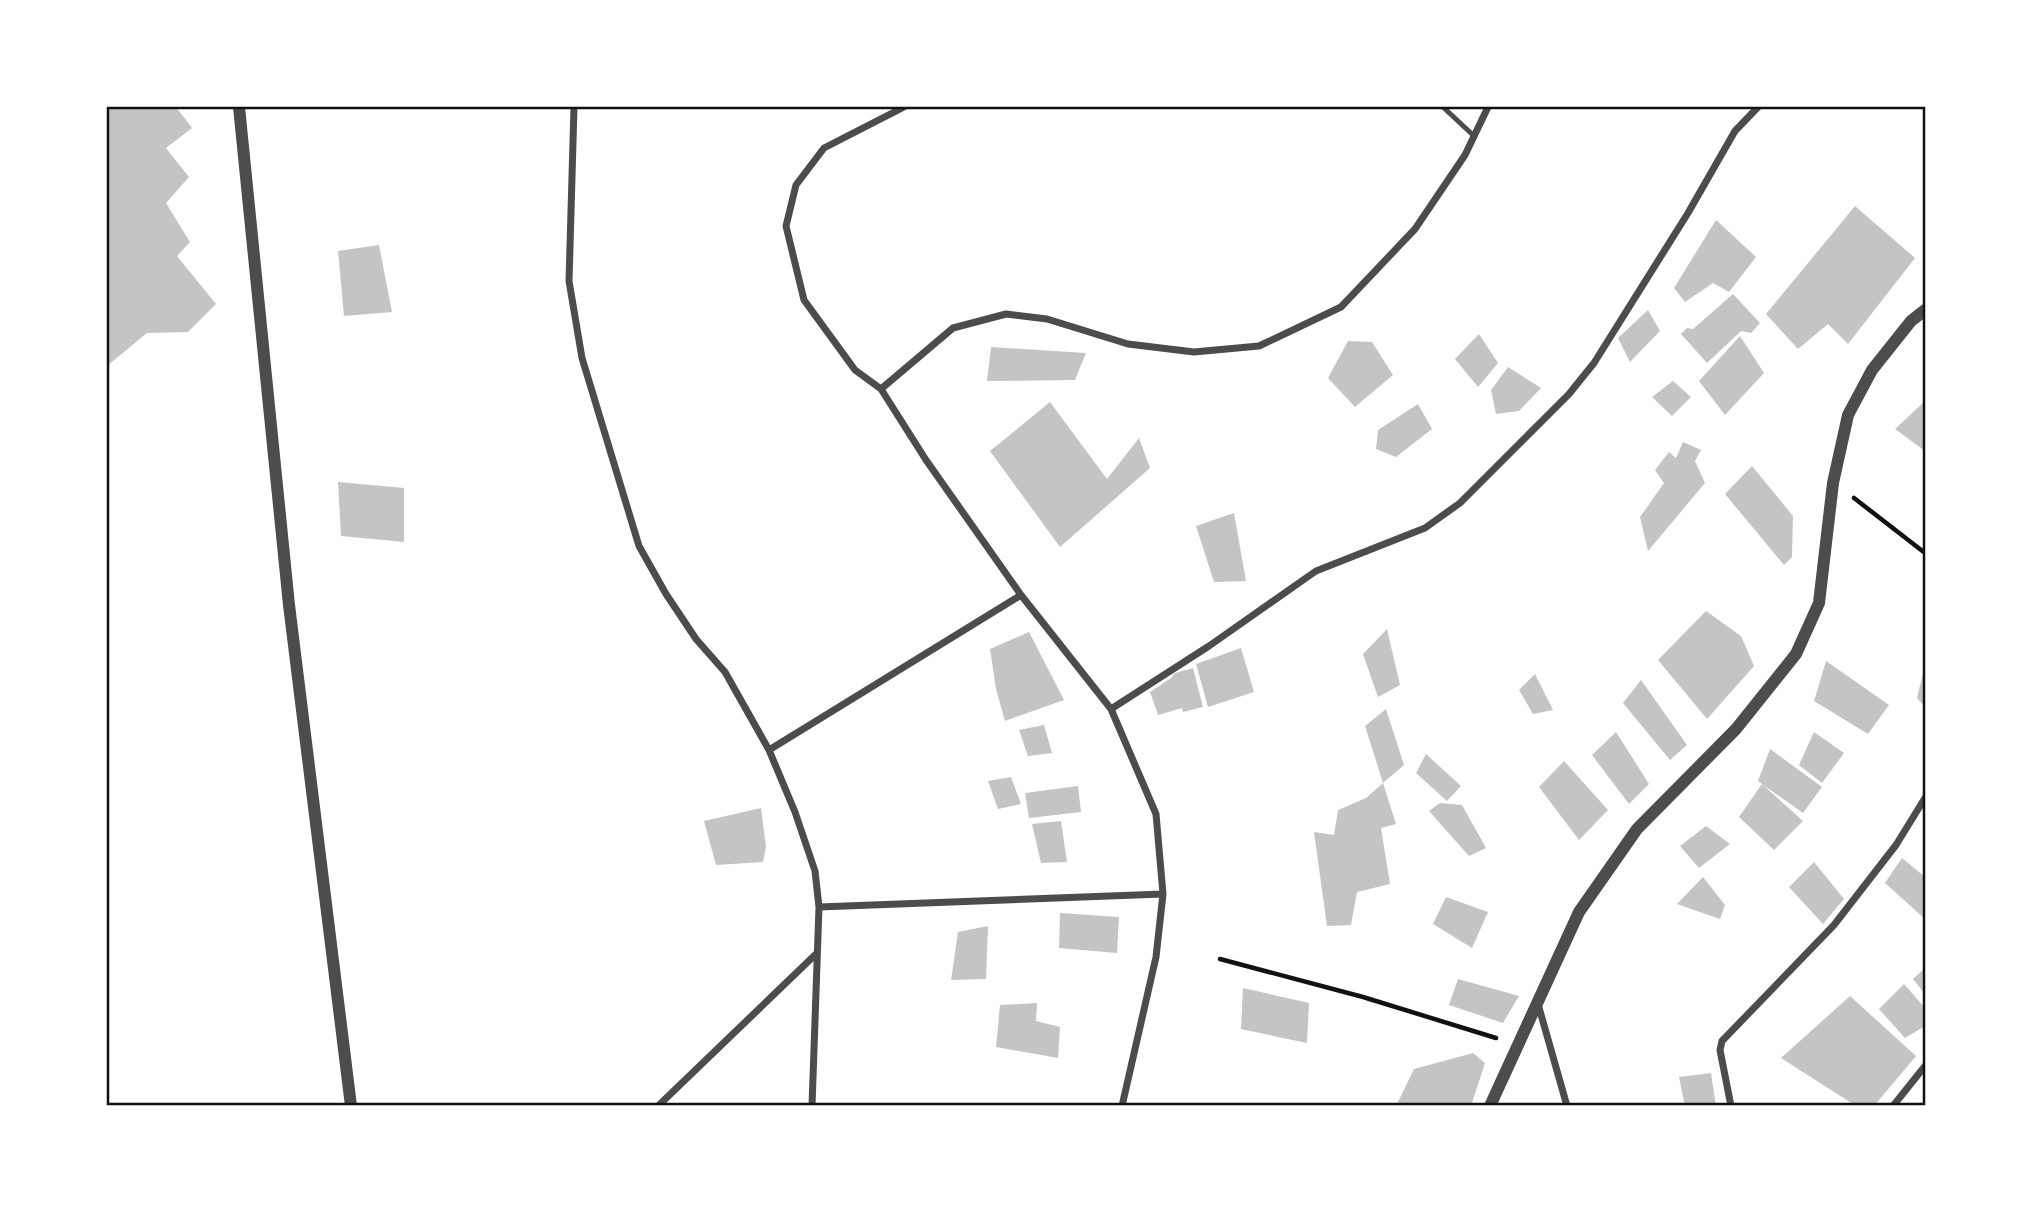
<svg xmlns="http://www.w3.org/2000/svg" width="2032" height="1213" font-family="Spectral,serif">
<style>
.building{fill:#c4c4c4}
.lines{fill:none;stroke-linecap:round;stroke-linejoin:round}
.path{stroke:#111;stroke-width:4.5}
.service{stroke:#4c4c4c;stroke-width:5}
.minor{stroke:#4c4c4c;stroke-width:7}
.tertiary{stroke:#4c4c4c;stroke-width:12}
.neatline{fill:none;stroke:#111;stroke-width:2.5}
</style>
<rect width="100%" height="100%" fill="#fff"/>
<!-- building -->
<path class="building" d="M107,107H176L192,128L166,148L189,177L166,203L190,242L177,256L216,304L188,332L147,333L107,366Z
M1855,206L1915,258L1848,344L1828,324L1798,349L1766,314Z
M1716,220L1756,257L1729,292L1713,283L1685,302L1674,288Z
M379,245L392,312L344,316L338,251Z
M1733,294L1760,323L1751,333L1741,331L1707,363L1681,334L1687,328L1693,329Z
M1648,310L1660,331L1630,362L1618,338Z
M1479,334L1498,363L1478,387L1455,359Z
M1740,336L1764,373L1725,415L1699,381Z
M1348,341L1372,342L1393,375L1355,407L1328,378Z
M991,347L1086,353L1075,380L987,381Z
M1508,367L1541,388L1519,411L1496,414L1491,390Z
M1673,381L1691,397L1672,416L1652,397Z
M1925,401V451L1895,429Z
M1050,402L1107,479L1139,438L1150,468L1060,547L990,451Z
M1418,404L1432,429L1396,457L1376,449L1378,430Z
M1683,442L1701,450L1695,461L1705,483L1648,551L1640,517L1664,483L1655,470L1669,452L1676,458Z
M1752,466L1793,516L1792,557L1784,565L1725,494Z
M338,482L404,488V542L341,536Z
M1234,513L1246,581L1214,582L1196,526Z
M1706,611L1741,636L1754,666L1707,719L1658,660Z
M1387,629L1400,685L1378,697L1363,654Z
M1029,632L1064,700L1005,721L996,689L990,649Z
M1241,648L1254,692L1208,707L1196,664Z
M1826,661L1889,705L1868,734L1814,701Z
M1193,668L1203,707L1183,712L1182,708L1158,715L1150,692L1171,678L1175,673Z
M1924,669L1925,670V707L1917,698Z
M1535,674L1553,710L1533,714L1519,690Z
M1641,680L1687,745L1670,760L1623,703Z
M1386,709L1404,765L1383,783L1365,726Z
M1044,725L1052,753L1028,756L1019,730Z
M1616,732L1649,784L1629,804L1592,755Z
M1814,732L1844,753L1822,783L1799,765Z
M1770,749L1822,787L1803,813L1762,784L1803,821L1774,850L1739,817L1762,784L1758,781Z
M1426,754L1461,786L1447,801L1416,773Z
M1564,761L1608,810L1579,840L1539,787Z
M1011,777L1021,804L998,809L988,781Z
M1383,783L1396,824L1381,828L1390,884L1357,892L1351,925L1327,926L1314,832L1334,835L1338,810L1366,798Z
M1078,786L1081,812L1029,818L1025,793Z
M1440,803L1462,805L1486,848L1469,856L1429,811Z
M761,808L766,847L763,862L716,865L704,821Z
M1061,821L1067,862L1041,863L1032,824Z
M1706,826L1730,844L1699,868L1680,846Z
M1902,858L1925,877V919L1885,883Z
M1814,862L1844,899L1823,924L1789,887Z
M1703,877L1725,905L1720,919L1677,904Z
M1446,897L1488,912L1472,948L1433,924Z
M1060,913L1119,917L1117,953L1059,948Z
M988,926L986,979L951,980L958,932Z
M1925,968V994L1913,979Z
M1458,979L1519,996L1503,1023L1449,1005Z
M1904,984L1925,1008V1026L1905,1038L1879,1009Z
M1243,988L1309,1003L1307,1043L1241,1029Z
M1850,996L1916,1056L1874,1106H1856L1781,1058Z
M1037,1003L1036,1021L1060,1027L1058,1058L996,1047L1000,1005Z
M1473,1053L1485,1063L1471,1106H1396L1414,1069Z
M1711,1073L1716,1106H1685L1679,1077Z"/>
<g class="lines">
<!-- path -->
<path class="path" d="M1854,498L1925,553
M1220,959L1363,997L1496,1038"/>
<!-- service -->
<path class="service" d="M1443,107L1474,136"/>
<!-- minor -->
<path class="minor" d="M574,107L569,281L582,358L639,546L666,594L696,639L725,672L769,750L795,812L815,871L819,907L812,1106
M904,107L824,148L796,185L786,226L804,300L855,370L881,389L926,460L1021,595L1111,709L1156,814L1163,894L1156,957L1122,1106
M881,389L953,328L1006,314L1047,319L1128,344L1194,352L1259,346L1341,307L1415,229L1465,155L1488,107
M1111,709L1209,646L1316,571L1425,528L1460,503L1569,394L1594,363L1688,213L1735,131L1758,107
M769,750L1021,595
M819,907L1163,894
M1538,1004L1567,1106
M658,1106L816,954
M1731,1106L1720,1050L1722,1041L1834,925L1896,845L1925,798
M1893,1106L1925,1066"/>
<!-- tertiary -->
<path class="tertiary" d="M239,107L289,605L351,1106
M1490,1106L1579,912L1637,829L1736,729L1796,654L1819,603L1833,483L1848,415L1872,370L1911,321L1925,310"/>
</g>
<!-- border -->
<rect width="2032" height="1213" fill="none" stroke="#ffffff" stroke-width="217"/>
<rect x="108" y="108" width="1816" height="996" class="neatline"/>
</svg>
